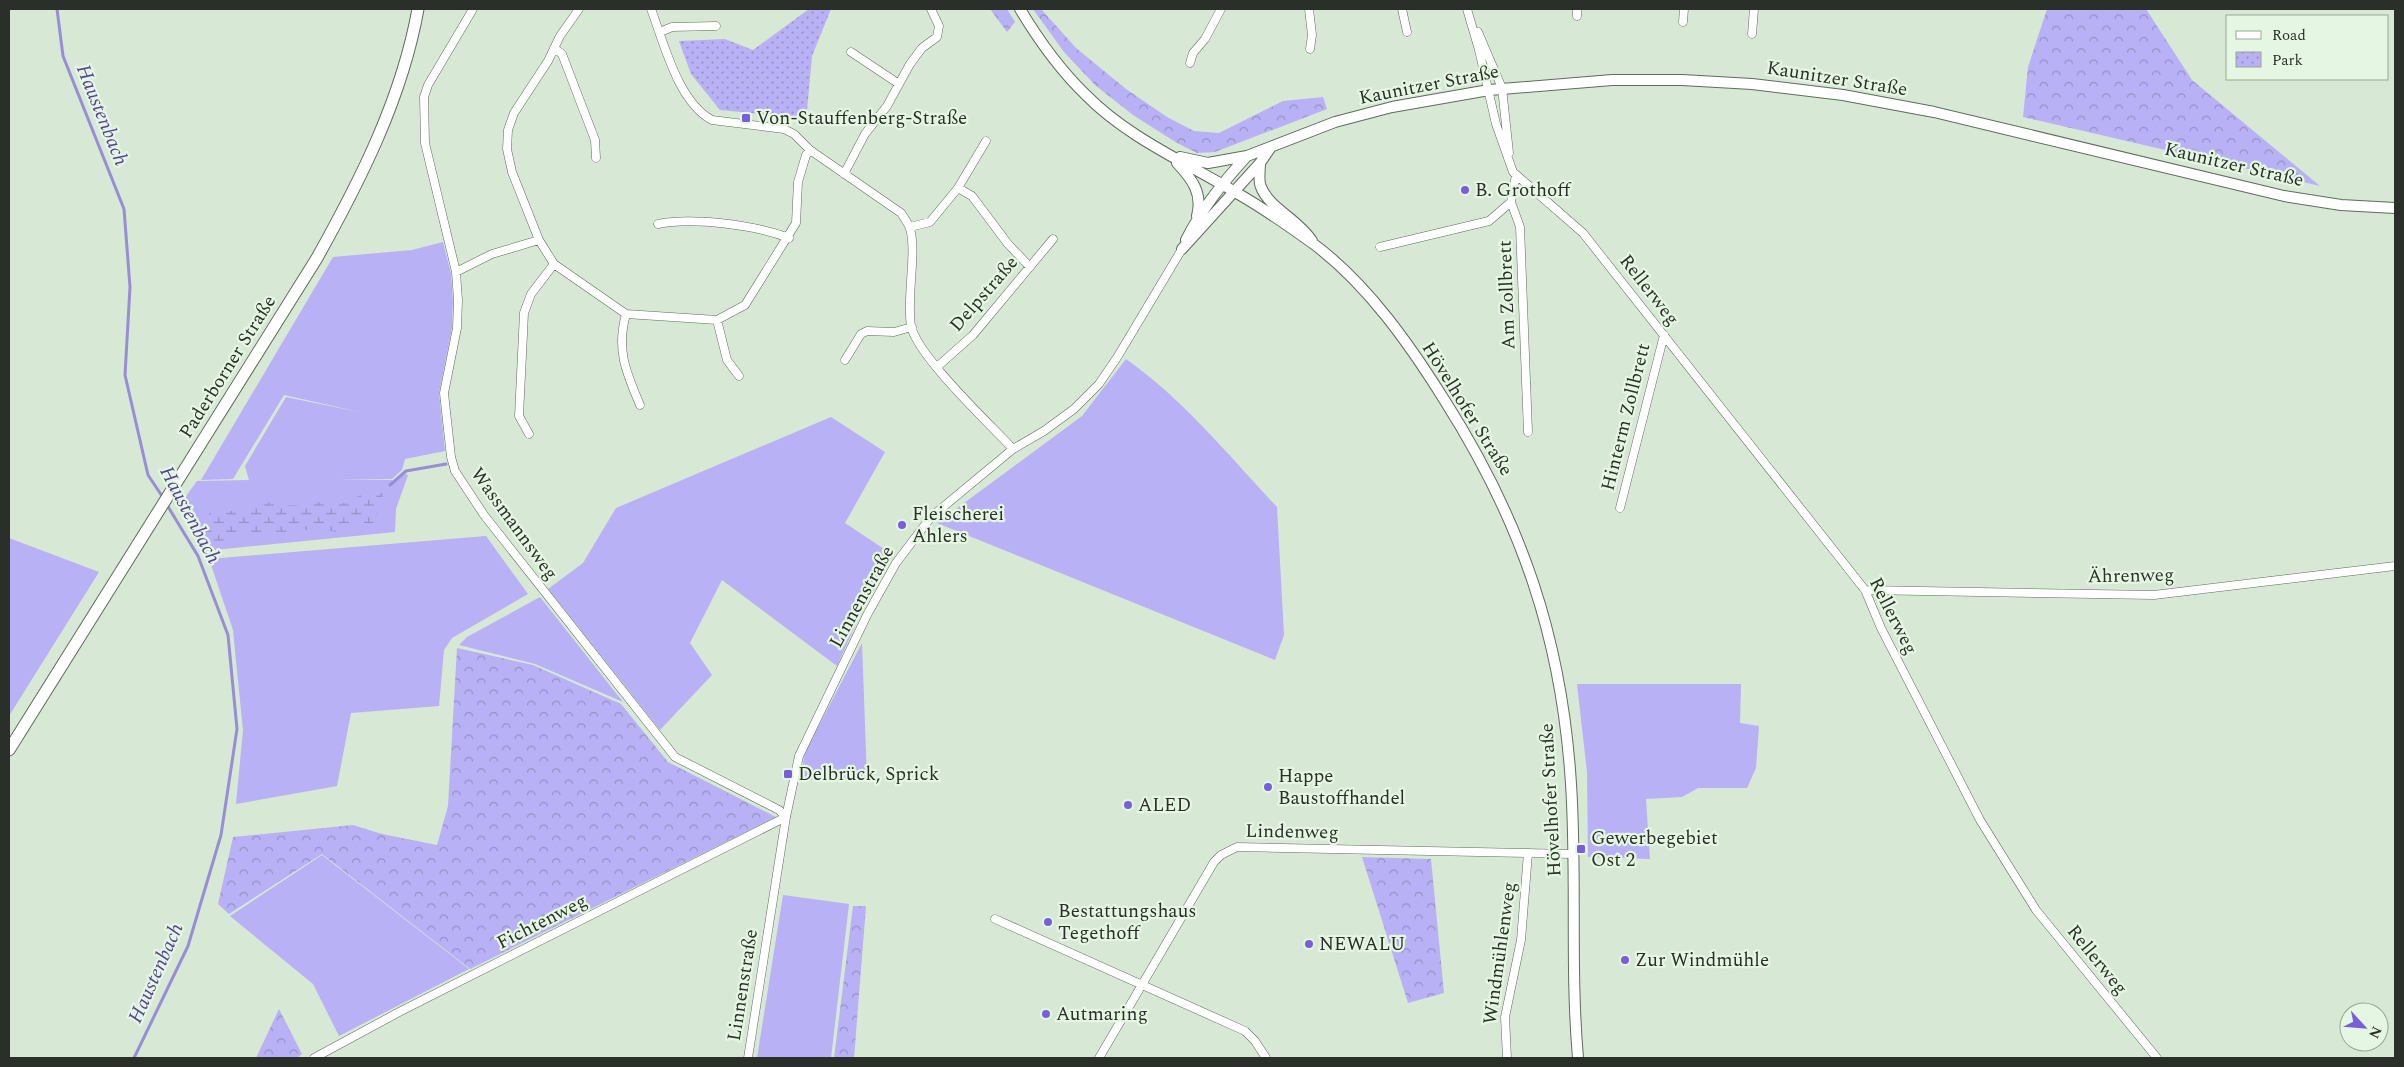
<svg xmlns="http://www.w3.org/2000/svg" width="2404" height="1067" font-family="Spectral,serif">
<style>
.green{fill:#b8b1f5}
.forest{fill:url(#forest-crowns)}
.wetland{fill:url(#wetland-marsh)}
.park{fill:url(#park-dots)}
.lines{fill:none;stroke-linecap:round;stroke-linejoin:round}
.stream{stroke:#978ed5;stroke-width:3}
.street-casing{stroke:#5e6d5c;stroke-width:9}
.secondary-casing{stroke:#5e6d5c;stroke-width:12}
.primary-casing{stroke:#5e6d5c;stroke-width:13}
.street{stroke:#fff;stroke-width:8}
.secondary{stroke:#fff;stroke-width:10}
.primary{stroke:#fff;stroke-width:11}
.poi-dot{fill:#785fd9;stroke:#e5f6e2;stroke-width:2}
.labels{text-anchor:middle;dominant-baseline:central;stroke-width:4.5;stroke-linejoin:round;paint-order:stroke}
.street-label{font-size:19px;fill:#2a3029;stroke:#e5f6e2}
.poi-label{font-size:19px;fill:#2a3029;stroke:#e5f6e2;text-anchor:start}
.water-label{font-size:20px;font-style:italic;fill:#544398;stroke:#e5f6e2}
</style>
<defs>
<pattern id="forest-crowns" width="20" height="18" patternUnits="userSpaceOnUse" patternTransform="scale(1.25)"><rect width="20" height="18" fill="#b8b1f5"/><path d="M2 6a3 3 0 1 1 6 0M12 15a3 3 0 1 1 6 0" fill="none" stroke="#9690c6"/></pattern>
<pattern id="wetland-marsh" width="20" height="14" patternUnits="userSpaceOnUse" patternTransform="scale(1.25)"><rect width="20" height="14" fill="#b8b1f5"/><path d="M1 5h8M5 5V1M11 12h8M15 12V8" fill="none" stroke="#9690c6"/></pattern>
<pattern id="park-dots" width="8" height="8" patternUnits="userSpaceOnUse" patternTransform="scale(1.25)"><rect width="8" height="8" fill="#b8b1f5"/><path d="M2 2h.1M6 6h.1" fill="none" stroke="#9690c6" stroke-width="1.8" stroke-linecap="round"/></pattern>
</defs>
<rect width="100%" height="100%" fill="#d7e8d5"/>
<!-- green -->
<path class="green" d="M443,242L451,274L453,301L452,328L439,393L445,451L405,459L402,470L392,479L337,480H392L394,483L405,474L408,475L396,509L395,532L204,551L179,506L197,481L249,480L245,466L286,397L364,413L284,395L233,479L201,480L333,257L412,250Z
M1126,359C1183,399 1229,456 1277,507L1284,635L1275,660L937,523L1082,416Z
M831,417L885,452L845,523L893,555L861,613L837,666L722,580L690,643L712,675L660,730L548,589L583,563L616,508Z
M486,536L528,594L452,638L444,650L439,706L351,713L337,786L236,804L243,730L236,661L233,630L209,559Z
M9,538L99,572L9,716Z
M540,597L623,702L535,664L459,645L467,637Z
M862,643L867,779L800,780L805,752Z
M1577,684H1741L1740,723L1759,726L1756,768L1747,788H1698L1682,797L1646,799L1650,859L1588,857L1587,772Z
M322,855L469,969L339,1036L313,984L230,916Z
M783,895L849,904L831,1058H757Z"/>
<!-- forest -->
<path class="forest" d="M990,9H1007L1015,22L1007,32Z
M1033,9H1041L1076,48L1126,89L1167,117L1194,131L1219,133L1283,101L1323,97L1327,109L1215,152L1197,153L1177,143L1133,115L1095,85L1064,52Z
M2047,9H2146L2192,80L2320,186L2023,117L2028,67Z
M457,648L533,665L621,704L668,762L776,817L470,969L322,854L229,914L218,904L233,837L353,825L382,834L437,845L448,806Z
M1362,857L1431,859L1444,993L1408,1003Z
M853,906H866L854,1058H834Z
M279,1009L302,1054L297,1058H256Z"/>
<!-- wetland -->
<path class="wetland" d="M364,493H384L373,524L363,528L352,523L337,532C302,523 275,541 241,534L230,543L211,540L203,529L205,518L215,507L247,515C265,500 262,501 286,505C292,506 295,504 301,507L312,502L347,503Z"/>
<!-- park -->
<path class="park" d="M809,9H831L812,56L806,121L781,116L720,110L691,74L679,41L725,39L753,50Z"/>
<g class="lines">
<!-- stream -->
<path class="stream" d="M57,9L63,56L124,209L130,287L125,375L148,475L164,499
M390,485L406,471L446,464
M134,1058L188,946L221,835L237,729L228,635L198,556L167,505"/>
<defs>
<path id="street" d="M473,9L428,85L424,97L425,143L456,272L458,300L457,328L444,393L451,457L455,471L484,515L675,757L779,810L786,817
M579,9L560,36L548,61L514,113L508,130L507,149L512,172L539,240L554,264L626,314L717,320L745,305L796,223L798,182L806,155L810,150
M651,9C664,43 678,102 712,120L784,129L794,134L810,150L901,213C904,217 907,222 909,226C918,247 906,298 911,326C918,357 990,424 1013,449
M1309,9L1312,35L1310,49
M1402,9L1407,32
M1467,9L1479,50L1496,124L1513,172L1583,233L1865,590L1881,628L1980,820L2036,910L2157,1058
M1577,16V9
M1683,22L1684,9
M660,32L672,27L716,26
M1478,32L1502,88L1509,153
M1752,34L1754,9
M554,48L562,54L595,140L596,158
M851,52L899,84
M1190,63L1193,53L1205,39L1221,9
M844,174L865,134L887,106L910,64L922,48L937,37L939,26L931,9
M1516,175L1511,202L1520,227L1528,432
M958,188L972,196L1008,244L1030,267
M658,224C693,217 756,225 789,238
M910,227L930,222L958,188L986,141
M1380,247L1489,221L1511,202
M456,272L492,254L539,240
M626,314C616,350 626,372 640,405
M717,320L727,360L739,376
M845,360L861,334L867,331L894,332L912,327
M937,367L973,335L1053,239
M529,434L519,416L524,313L531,294L554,264
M1620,508L1664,335
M1865,590L2154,595L2395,566
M995,919L1245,1031L1255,1041L1266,1058
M314,1058L401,1011L786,817
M748,1058L786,817L799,756L867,615L896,563L931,517L1013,449L1044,431L1074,409L1099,384L1118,356L1182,249
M1099,1058L1214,862L1221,855L1237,847L1573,854
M1507,1058L1505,1017L1521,940L1528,853"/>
<path id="secondary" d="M1020,9C1038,39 1060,70 1086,95C1127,137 1185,162 1235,192C1263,208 1289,226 1315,245C1368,285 1410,345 1445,401C1522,522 1562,640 1571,784C1577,875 1570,967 1578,1058
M1180,157L1208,163L1247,156L1335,122L1392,107L1489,90L1612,80H1682L1752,84L1843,95L1934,112L2284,196L2341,205L2395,208
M1177,163C1192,179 1203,193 1197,216
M1260,163C1260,170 1258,181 1261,187C1269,208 1299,220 1312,241
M1186,240C1202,208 1223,182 1247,156
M1182,249L1260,163L1271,147"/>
<path id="primary" d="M9,750L317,258C361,179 402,98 418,9"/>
</defs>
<!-- street casing -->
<use href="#street" class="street-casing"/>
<!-- secondary casing -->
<use href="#secondary" class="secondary-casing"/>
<!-- primary casing -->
<use href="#primary" class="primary-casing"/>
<!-- street -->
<use href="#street" class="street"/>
<!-- secondary -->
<use href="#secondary" class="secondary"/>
<!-- primary -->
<use href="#primary" class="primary"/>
</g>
<!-- markers -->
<g class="poi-dot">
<rect x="741" y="113" width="10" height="10" rx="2.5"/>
<circle cx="1465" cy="190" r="5"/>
<circle cx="902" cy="525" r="5"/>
<rect x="783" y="769" width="10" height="10" rx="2.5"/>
<circle cx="1268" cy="787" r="5"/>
<circle cx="1128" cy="805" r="5"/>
<rect x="1576" y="844" width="10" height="10" rx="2.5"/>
<circle cx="1048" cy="922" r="5"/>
<circle cx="1309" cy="944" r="5"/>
<circle cx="1625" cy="960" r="5"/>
<circle cx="1046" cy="1014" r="5"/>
</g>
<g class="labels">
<!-- street labels -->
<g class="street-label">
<text transform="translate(1837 79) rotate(9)">Kaunitzer Straße</text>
<text transform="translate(1429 85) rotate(-11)">Kaunitzer Straße</text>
<text transform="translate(2234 165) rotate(13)">Kaunitzer Straße</text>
<text transform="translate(1649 290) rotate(52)">Rellerweg</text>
<text transform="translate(984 294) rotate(-49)">Delpstraße</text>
<text transform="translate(1507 295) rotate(-92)">Am Zollbrett</text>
<text transform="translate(228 367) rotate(-58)">Paderborner Straße</text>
<text transform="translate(1467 409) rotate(58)">Hövelhofer Straße</text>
<text transform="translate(1626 417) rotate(-76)">Hinterm Zollbrett</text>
<text transform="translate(514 524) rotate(54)">Wassmannsweg</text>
<text transform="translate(2131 576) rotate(-1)">Ährenweg</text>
<text transform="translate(862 597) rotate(-61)">Linnenstraße</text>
<text transform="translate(1893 616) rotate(63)">Rellerweg</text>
<text transform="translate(1551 800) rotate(-93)">Hövelhofer Straße</text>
<text transform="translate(1292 832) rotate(1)">Lindenweg</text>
<text transform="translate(542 922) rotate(-27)">Fichtenweg</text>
<text transform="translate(1500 953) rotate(-82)">Windmühlenweg</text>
<text transform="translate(2097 960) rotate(51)">Rellerweg</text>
<text transform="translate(743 985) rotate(-81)">Linnenstraße</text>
</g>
<!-- poi labels -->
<g class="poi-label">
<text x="756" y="118">Von-Stauffenberg-Straße</text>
<text x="1475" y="190">B. Grothoff</text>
<text x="912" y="514">Fleischerei<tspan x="912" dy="22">Ahlers</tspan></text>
<text x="798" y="774">Delbrück, Sprick</text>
<text x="1278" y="776">Happe<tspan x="1278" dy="22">Baustoffhandel</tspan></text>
<text x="1138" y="805">ALED</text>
<text x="1591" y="838">Gewerbegebiet<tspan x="1591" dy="22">Ost 2</tspan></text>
<text x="1058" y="911">Bestattungshaus<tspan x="1058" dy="22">Tegethoff</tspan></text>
<text x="1319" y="944">NEWALU</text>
<text x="1635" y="960">Zur Windmühle</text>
<text x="1056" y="1014">Autmaring</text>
</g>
<!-- water labels -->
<g class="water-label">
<text transform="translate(102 115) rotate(68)">Haustenbach</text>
<text transform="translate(190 515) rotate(62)">Haustenbach</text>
<text transform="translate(156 973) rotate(-66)">Haustenbach</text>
</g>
</g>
<!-- border -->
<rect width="2404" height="1067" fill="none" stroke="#2a3029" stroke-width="20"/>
<!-- legend -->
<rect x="2226" y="15" width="162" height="65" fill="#e5f6e2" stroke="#9aa798"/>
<rect x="2236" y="31" width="25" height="8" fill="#ffffff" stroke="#9aa798"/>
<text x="2272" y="40" font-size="15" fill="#2a3029">Road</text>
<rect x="2236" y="52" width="25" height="15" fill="url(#park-dots)" stroke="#9aa798"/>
<text x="2272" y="65" font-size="15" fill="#2a3029">Park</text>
<!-- north arrow -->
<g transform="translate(2364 1027) rotate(116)"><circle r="24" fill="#e5f6e2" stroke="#9aa798"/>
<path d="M0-4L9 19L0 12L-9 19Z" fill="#785fd9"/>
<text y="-8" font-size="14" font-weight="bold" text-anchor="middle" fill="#2a3029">N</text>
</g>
</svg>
